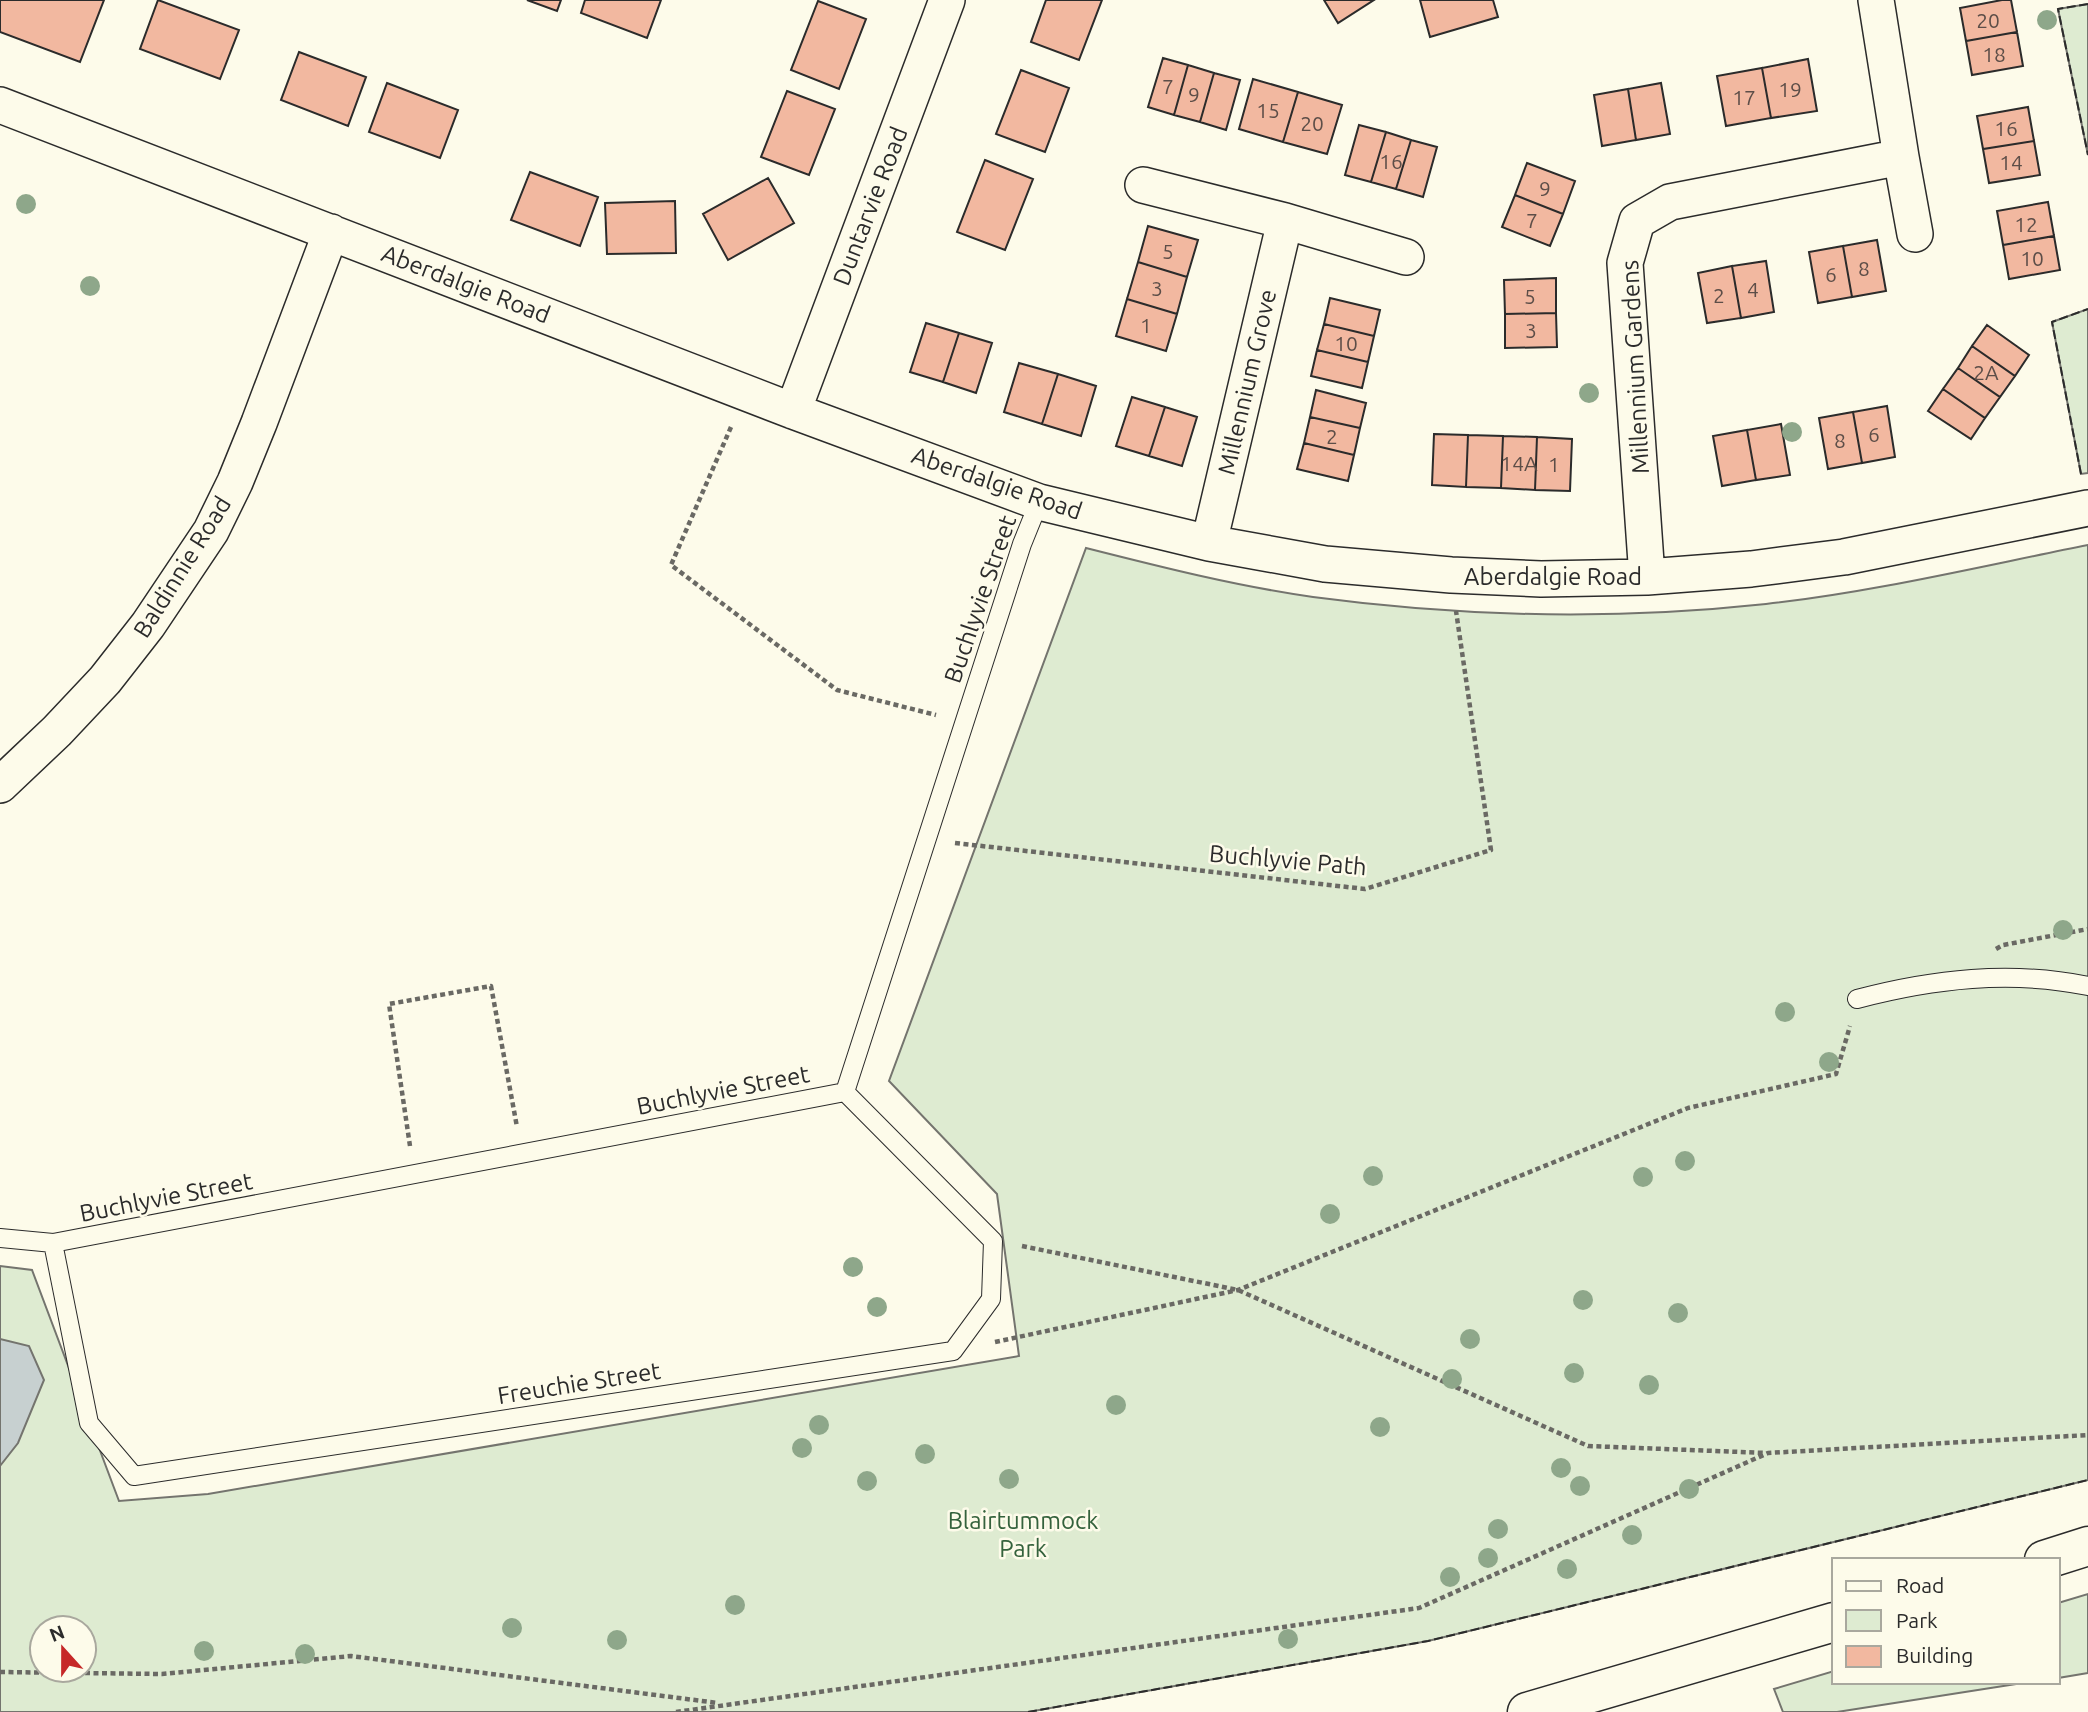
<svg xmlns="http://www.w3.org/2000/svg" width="2088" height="1712" font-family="Ubuntu,sans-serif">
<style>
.green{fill:#deebd1;stroke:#74746e;stroke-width:2;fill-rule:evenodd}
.water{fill:#c7d0d0;stroke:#74746e;stroke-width:2}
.building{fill:#f2b8a0;stroke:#2b2b2b;stroke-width:2}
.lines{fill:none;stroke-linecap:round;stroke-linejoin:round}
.service-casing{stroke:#2b2b2b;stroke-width:20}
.minor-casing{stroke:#2b2b2b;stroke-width:38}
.motorway-casing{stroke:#2b2b2b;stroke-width:41}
.path{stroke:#6a6964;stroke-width:4.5;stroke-dasharray:5 3.5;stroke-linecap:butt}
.service{stroke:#fdfbea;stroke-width:18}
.minor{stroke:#fdfbea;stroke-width:35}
.motorway{stroke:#fdfbea;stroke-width:38}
.fence{stroke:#2b2b2b;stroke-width:2;stroke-dasharray:9 3.5;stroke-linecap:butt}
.tree{fill:#8ea78a}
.labels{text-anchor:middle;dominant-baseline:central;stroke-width:5;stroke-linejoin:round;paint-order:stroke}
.number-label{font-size:21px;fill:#5d4e48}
.street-label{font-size:24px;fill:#2b2b2b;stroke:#fdfbea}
.park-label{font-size:24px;fill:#34623c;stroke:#fdfbea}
</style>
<rect width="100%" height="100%" fill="#fdfbea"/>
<!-- green -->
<path class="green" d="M2088,4V155L2058,9Z
M2088,309V473L2081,474L2052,322Z
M2088,545V1480L1428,1641L1028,1712H0V1266L32,1270L119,1501L208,1494L1019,1356L997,1194L889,1081L1086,548C1161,567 1236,586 1313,597C1462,617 1617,620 1766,604C1874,592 1982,566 2088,545ZM42,1628H84V1670H42Z
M2088,1594V1673L2058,1678V1603Z
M1834,1671V1682H2029L1837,1712H1783L1774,1689Z"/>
<!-- water -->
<path class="water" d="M0,1339L29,1346L44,1380L18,1443L0,1466Z"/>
<!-- building -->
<path class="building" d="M0,0H104L80,62L0,32Z
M158,0L239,30L220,79L140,49Z
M527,0H561L557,11Z
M585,0H661L647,38L581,13Z
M1046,0H1102L1079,60L1031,42Z
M1324,0H1374L1338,23Z
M1420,0H1493L1498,17L1430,37Z
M2002,0H2011L2017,32L1966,41L1960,8Z
M818,1L866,19L839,89L791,70Z
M2017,32L2023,66L1972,75L1966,41Z
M299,52L366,77L348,126L281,100Z
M1163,58L1188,65L1174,115L1148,107Z
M1808,59L1817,111L1771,118L1762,68Z
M1188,65L1214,73L1200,122L1174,115Z
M1762,68L1771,118L1726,126L1717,76Z
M1021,70L1069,88L1045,152L996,134Z
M1214,73L1240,80L1226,130L1200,122Z
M1253,79L1298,92L1283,142L1239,129Z
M387,83L458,110L440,158L369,132Z
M1661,83L1670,134L1636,140L1628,89Z
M1628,89L1636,140L1602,146L1594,95Z
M787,91L835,109L809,175L761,157Z
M1298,92L1342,105L1327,154L1283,142Z
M2028,107L2034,141L1983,149L1977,116Z
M1359,125L1386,132L1371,182L1345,175Z
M1386,132L1411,140L1396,189L1371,182Z
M1411,140L1437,147L1423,197L1396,189Z
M2034,141L2040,175L1989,183L1983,149Z
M985,160L1033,179L1005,250L957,232Z
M1527,163L1575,181L1563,214L1515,195Z
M530,172L598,197L580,246L511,220Z
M768,178L794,223L728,260L703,214Z
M1515,195L1563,214L1550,246L1502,227Z
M675,201L676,253L607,254L605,203Z
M2048,202L2054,236L2003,245L1997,211Z
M1148,226L1198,240L1187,277L1138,262Z
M2054,236L2060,270L2009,279L2003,245Z
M1877,240L1886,291L1852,297L1843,246Z
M1843,246L1852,297L1818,303L1809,252Z
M1766,261L1774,312L1741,318L1732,266Z
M1138,262L1187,277L1177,314L1127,299Z
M1732,266L1741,318L1707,323L1698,273Z
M1556,278V313L1505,314L1504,280Z
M1330,298L1380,310L1374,336L1324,324Z
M1127,299L1177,314L1166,351L1116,336Z
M1556,313L1557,347L1505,348V314Z
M926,323L959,333L943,382L910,372Z
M1324,324L1374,336L1368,362L1317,350Z
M1987,325L2029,355L2015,376L1972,346Z
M959,333L992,343L976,393L943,382Z
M1972,346L2015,376L2000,397L1958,368Z
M1317,350L1368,362L1362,388L1311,376Z
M1019,363L1058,374L1042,424L1004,412Z
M1958,368L2000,397L1985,418L1943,389Z
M1058,374L1096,386L1081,436L1042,424Z
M1943,389L1985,418L1971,439L1928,411Z
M1316,390L1366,403L1360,428L1310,417Z
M1132,397L1165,407L1149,456L1116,446Z
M1887,406L1895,457L1862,463L1853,412Z
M1165,407L1197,417L1182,466L1149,456Z
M1853,412L1862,463L1828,469L1819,418Z
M1310,417L1360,428L1354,455L1304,443Z
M1781,424L1790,475L1756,480L1747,430Z
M1747,430L1756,480L1722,486L1713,436Z
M1434,434L1468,435L1466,487L1432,485Z
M1468,435L1503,436L1501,488L1466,487Z
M1503,436L1537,437L1535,490L1501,488Z
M1537,437L1572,439L1570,491L1535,490Z
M1304,443L1354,455L1348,481L1297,469Z"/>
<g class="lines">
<defs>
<path id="service" d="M1857,999C1933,979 2010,970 2088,986
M0,1238L53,1243L845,1092L1022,544L1039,502
M53,1243L89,1423L134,1476L953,1351L991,1299L993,1241L845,1092"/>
<path id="minor" d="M0,105L793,411L1039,502L1209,543L1325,564L1451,575L1541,579L1647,577L1751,569L1844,557L2088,508
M1901,157L1915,234
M1143,185L1285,221L1406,257
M793,411L947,0
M1209,543L1285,221
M1647,577L1625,263L1637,221L1670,202L1901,157L1876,0
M0,785L57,731L105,680L148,625L211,531L235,482L259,423L331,232"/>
<path id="motorway" d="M2044,1560L2088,1546
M1527,1712L1834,1622"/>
</defs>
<!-- service casing -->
<use href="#service" class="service-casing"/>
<!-- minor casing -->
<use href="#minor" class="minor-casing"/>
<!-- motorway casing -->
<use href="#motorway" class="motorway-casing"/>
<!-- path -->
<path class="path" d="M731,427L671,565L837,690L936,715
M955,843L1365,889L1491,850L1456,611
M1996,949L2003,945L2088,929
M410,1146L389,1004L491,986L517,1127
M1022,1246L1238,1290L1588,1446L1766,1453
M995,1342L1238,1290L1688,1108L1836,1074L1850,1026
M0,1672L162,1674L351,1656L718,1703
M676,1712L1419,1608L1768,1453L2088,1435"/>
<!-- service -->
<use href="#service" class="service"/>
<!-- minor -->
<use href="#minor" class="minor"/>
<!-- motorway -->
<use href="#motorway" class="motorway"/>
<!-- fence -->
<path class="fence" d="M2088,4L2058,9L2088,155
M2081,474L2052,322L2088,309
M1028,1712L1428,1641L2088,1480"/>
</g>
<!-- trees -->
<g class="tree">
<circle cx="2047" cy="20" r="10"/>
<circle cx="26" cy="204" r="10"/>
<circle cx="90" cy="286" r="10"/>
<circle cx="1589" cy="393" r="10"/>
<circle cx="1792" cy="432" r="10"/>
<circle cx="2063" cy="930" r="10"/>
<circle cx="1785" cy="1012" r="10"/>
<circle cx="1829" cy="1062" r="10"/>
<circle cx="1685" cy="1161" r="10"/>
<circle cx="1373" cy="1176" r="10"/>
<circle cx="1643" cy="1177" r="10"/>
<circle cx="1330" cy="1214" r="10"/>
<circle cx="853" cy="1267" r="10"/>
<circle cx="1583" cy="1300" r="10"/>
<circle cx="877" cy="1307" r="10"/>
<circle cx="1678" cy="1313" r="10"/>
<circle cx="1470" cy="1339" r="10"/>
<circle cx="1574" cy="1373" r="10"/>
<circle cx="1452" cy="1379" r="10"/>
<circle cx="1649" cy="1385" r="10"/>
<circle cx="1116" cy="1405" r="10"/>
<circle cx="819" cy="1425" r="10"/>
<circle cx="1380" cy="1427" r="10"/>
<circle cx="802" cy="1448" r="10"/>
<circle cx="925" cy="1454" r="10"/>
<circle cx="1561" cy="1468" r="10"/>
<circle cx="1009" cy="1479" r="10"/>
<circle cx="867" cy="1481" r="10"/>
<circle cx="1580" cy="1486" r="10"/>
<circle cx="1689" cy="1489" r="10"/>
<circle cx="1498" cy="1529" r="10"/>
<circle cx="1632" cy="1535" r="10"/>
<circle cx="1488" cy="1558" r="10"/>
<circle cx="1567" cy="1569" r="10"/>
<circle cx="1450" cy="1577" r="10"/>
<circle cx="735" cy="1605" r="10"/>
<circle cx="512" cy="1628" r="10"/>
<circle cx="1288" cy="1639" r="10"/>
<circle cx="617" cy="1640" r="10"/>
<circle cx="204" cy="1651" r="10"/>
<circle cx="305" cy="1654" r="10"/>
</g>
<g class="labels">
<!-- number labels -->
<g class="number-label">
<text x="1988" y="20">20</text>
<text x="1994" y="54">18</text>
<text x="1168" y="86">7</text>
<text x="1790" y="89">19</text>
<text x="1194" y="94">9</text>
<text x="1744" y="97">17</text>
<text x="1268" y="110">15</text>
<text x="1312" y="123">20</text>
<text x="2006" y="128">16</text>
<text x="1391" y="161">16</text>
<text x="2011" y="162">14</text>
<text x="1545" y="188">9</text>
<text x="1532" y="220">7</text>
<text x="2026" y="224">12</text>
<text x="1168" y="251">5</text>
<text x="2032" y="258">10</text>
<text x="1864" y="268">8</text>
<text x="1831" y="274">6</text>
<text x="1157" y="288">3</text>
<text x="1753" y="289">4</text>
<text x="1719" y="295">2</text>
<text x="1530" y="296">5</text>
<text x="1146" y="325">1</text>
<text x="1531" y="330">3</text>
<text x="1346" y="343">10</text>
<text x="1986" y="372">2A</text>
<text x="1874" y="434">6</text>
<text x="1332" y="436">2</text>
<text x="1840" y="440">8</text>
<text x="1519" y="463">14A</text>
<text x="1554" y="464">1</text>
</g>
<!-- street labels -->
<g class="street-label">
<text transform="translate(870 206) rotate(-69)">Duntarvie Road</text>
<text transform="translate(466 284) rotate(21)">Aberdalgie Road</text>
<text transform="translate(1635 367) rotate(-93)">Millennium Gardens</text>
<text transform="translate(1247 382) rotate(-77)">Millennium Grove</text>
<text transform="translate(997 483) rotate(19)">Aberdalgie Road</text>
<text transform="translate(182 567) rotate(-58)">Baldinnie Road</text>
<text x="1553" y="576">Aberdalgie Road</text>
<text transform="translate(980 599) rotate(-71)">Buchlyvie Street</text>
<text transform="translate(1288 860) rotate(5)">Buchlyvie Path</text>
<text transform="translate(723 1090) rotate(-11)">Buchlyvie Street</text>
<text transform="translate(166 1197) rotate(-11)">Buchlyvie Street</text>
<text transform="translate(579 1383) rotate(-9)">Freuchie Street</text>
</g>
<!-- park labels -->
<g class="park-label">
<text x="1023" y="1520">Blairtummock<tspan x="1023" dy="28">Park</tspan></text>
</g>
</g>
<!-- legend -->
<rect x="1832" y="1558" width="228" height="126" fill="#fdfbea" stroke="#a9a89e" stroke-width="2"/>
<rect x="1846" y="1581" width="35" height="10" fill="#fdfbea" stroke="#a9a89e" stroke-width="2"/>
<text x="1896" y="1593" font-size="21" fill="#2b2b2b">Road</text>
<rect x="1846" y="1610" width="35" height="21" fill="#deebd1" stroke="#a9a89e" stroke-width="2"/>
<text x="1896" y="1628" font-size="21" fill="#2b2b2b">Park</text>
<rect x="1846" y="1646" width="35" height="21" fill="#f2b8a0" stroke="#a9a89e" stroke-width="2"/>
<text x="1896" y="1663" font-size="21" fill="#2b2b2b">Building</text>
<!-- north arrow -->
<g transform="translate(63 1649) rotate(339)"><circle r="33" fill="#fdfbea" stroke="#a9a89e" stroke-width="2"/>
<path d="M0-5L12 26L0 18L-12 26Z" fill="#c62828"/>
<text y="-10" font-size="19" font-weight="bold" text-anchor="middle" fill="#2b2b2b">N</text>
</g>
</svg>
